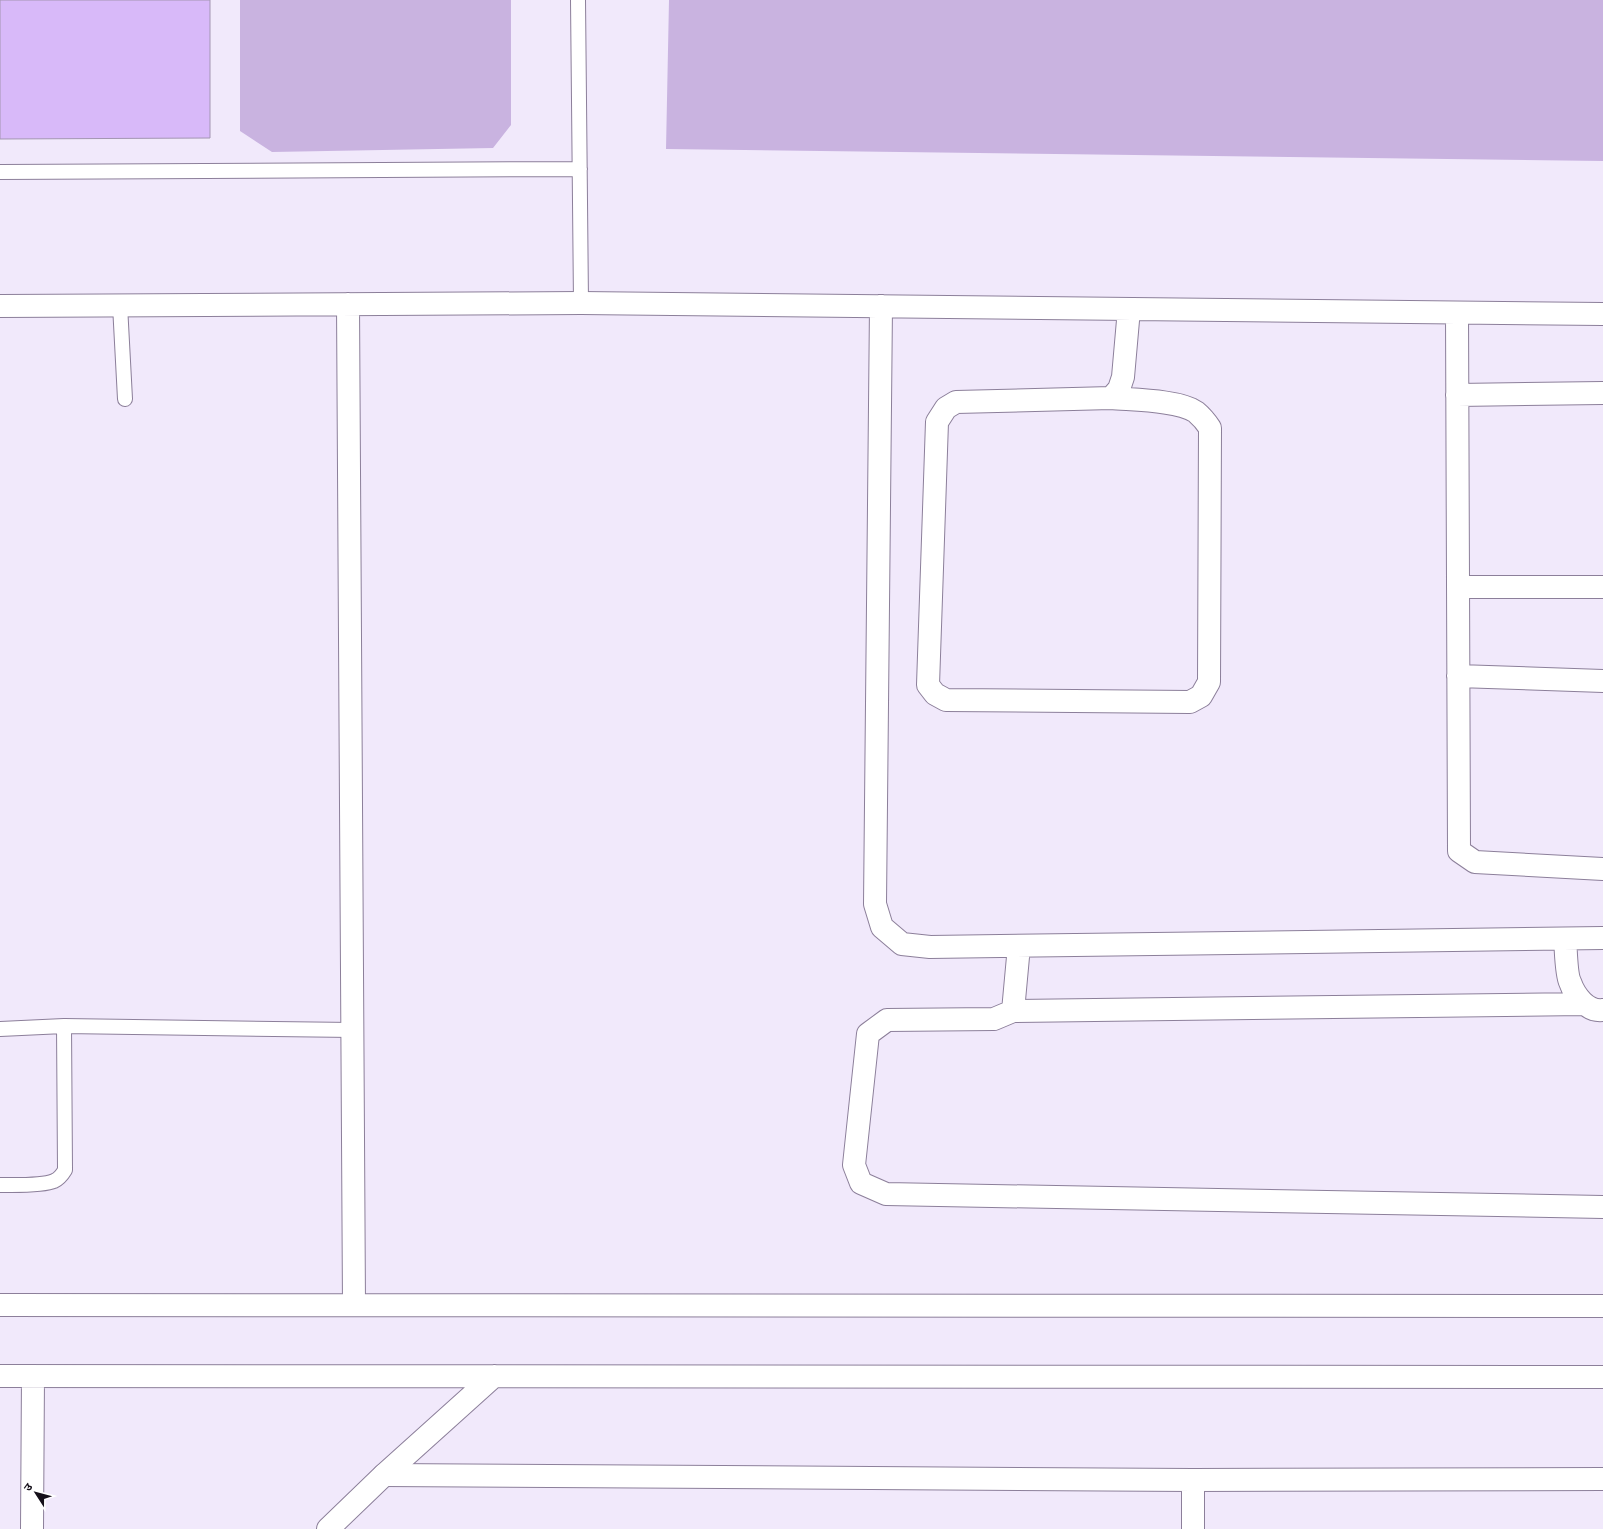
<svg xmlns="http://www.w3.org/2000/svg" width="1603" height="1529" font-family="Bitter,'Noto Sans Devanagari',serif">
<style>
.green{fill:#c9b3e0}
.building{fill:#d8b9f9;stroke:#a396b2}
.lines{fill:none;stroke-linecap:round;stroke-linejoin:round}
.lane-casing{stroke:#8c7f9a;stroke-width:16}
.street-casing{stroke:#8c7f9a;stroke-width:24}
.secondary-casing{stroke:#8c7f9a;stroke-width:24}
.lane{stroke:#fff;stroke-width:14}
.street{stroke:#fff;stroke-width:22}
.secondary{stroke:#fff;stroke-width:22}
</style>
<rect width="100%" height="100%" fill="#f1e9fb"/>
<!-- green -->
<path class="green" d="M240,0H511V125L493,148L272,152L240,131Z
M669,0H1603V161L666,149Z"/>
<!-- building -->
<path class="building" d="M0,0H210V138L0,139Z"/>
<g class="lines">
<defs>
<path id="lane" d="M578,0L581,303
M0,172L580,169
M120,305L125,399
M0,1029L64,1026L353,1030
M0,1185C13,1185 43,1186 54,1181C59,1179 62,1175 65,1170L64,1026"/>
<path id="street" d="M348,304L354,1305
M0,306L581,303L1603,314
M881,306L875,904L882,927L902,944L930,947L1603,938
M1457,313L1459,851L1475,862L1603,869
M1457,395L1603,393
M1111,398C1132,400 1179,400 1196,412C1202,417 1206,422 1210,428L1209,682L1201,696L1190,702L946,700L935,694L928,685L937,422L946,408L956,402L1111,398L1119,389L1123,377L1129,309
M1458,587H1603
M1458,676L1603,681
M1565,939C1566,949 1566,974 1570,982C1575,996 1587,1012 1603,1010
M1019,946L1013,1011L994,1019L887,1020L868,1034L854,1165L861,1183L886,1194L1603,1207
M1013,1011L1584,1004
M384,1475L1193,1480L1603,1479
M1193,1529V1480"/>
<path id="secondary" d="M0,1305L1603,1306
M0,1376L1603,1377
M32,1529L33,1377
M328,1529L384,1475L494,1376"/>
</defs>
<!-- lane casing -->
<use href="#lane" class="lane-casing"/>
<!-- street casing -->
<use href="#street" class="street-casing"/>
<!-- secondary casing -->
<use href="#secondary" class="secondary-casing"/>
<!-- lane -->
<use href="#lane" class="lane"/>
<!-- street -->
<use href="#street" class="street"/>
<!-- secondary -->
<use href="#secondary" class="secondary"/>
</g>
<!-- north arrow -->
<g transform="translate(36 1493) rotate(306)" stroke="#ffffff" stroke-width="3" paint-order="stroke">
<path d="M0-3L7 15L0 10L-7 15Z" fill="#140f19"/>
<text y="-6" font-size="11" font-weight="bold" text-anchor="middle" fill="#140f19">उ</text>
</g>
</svg>
